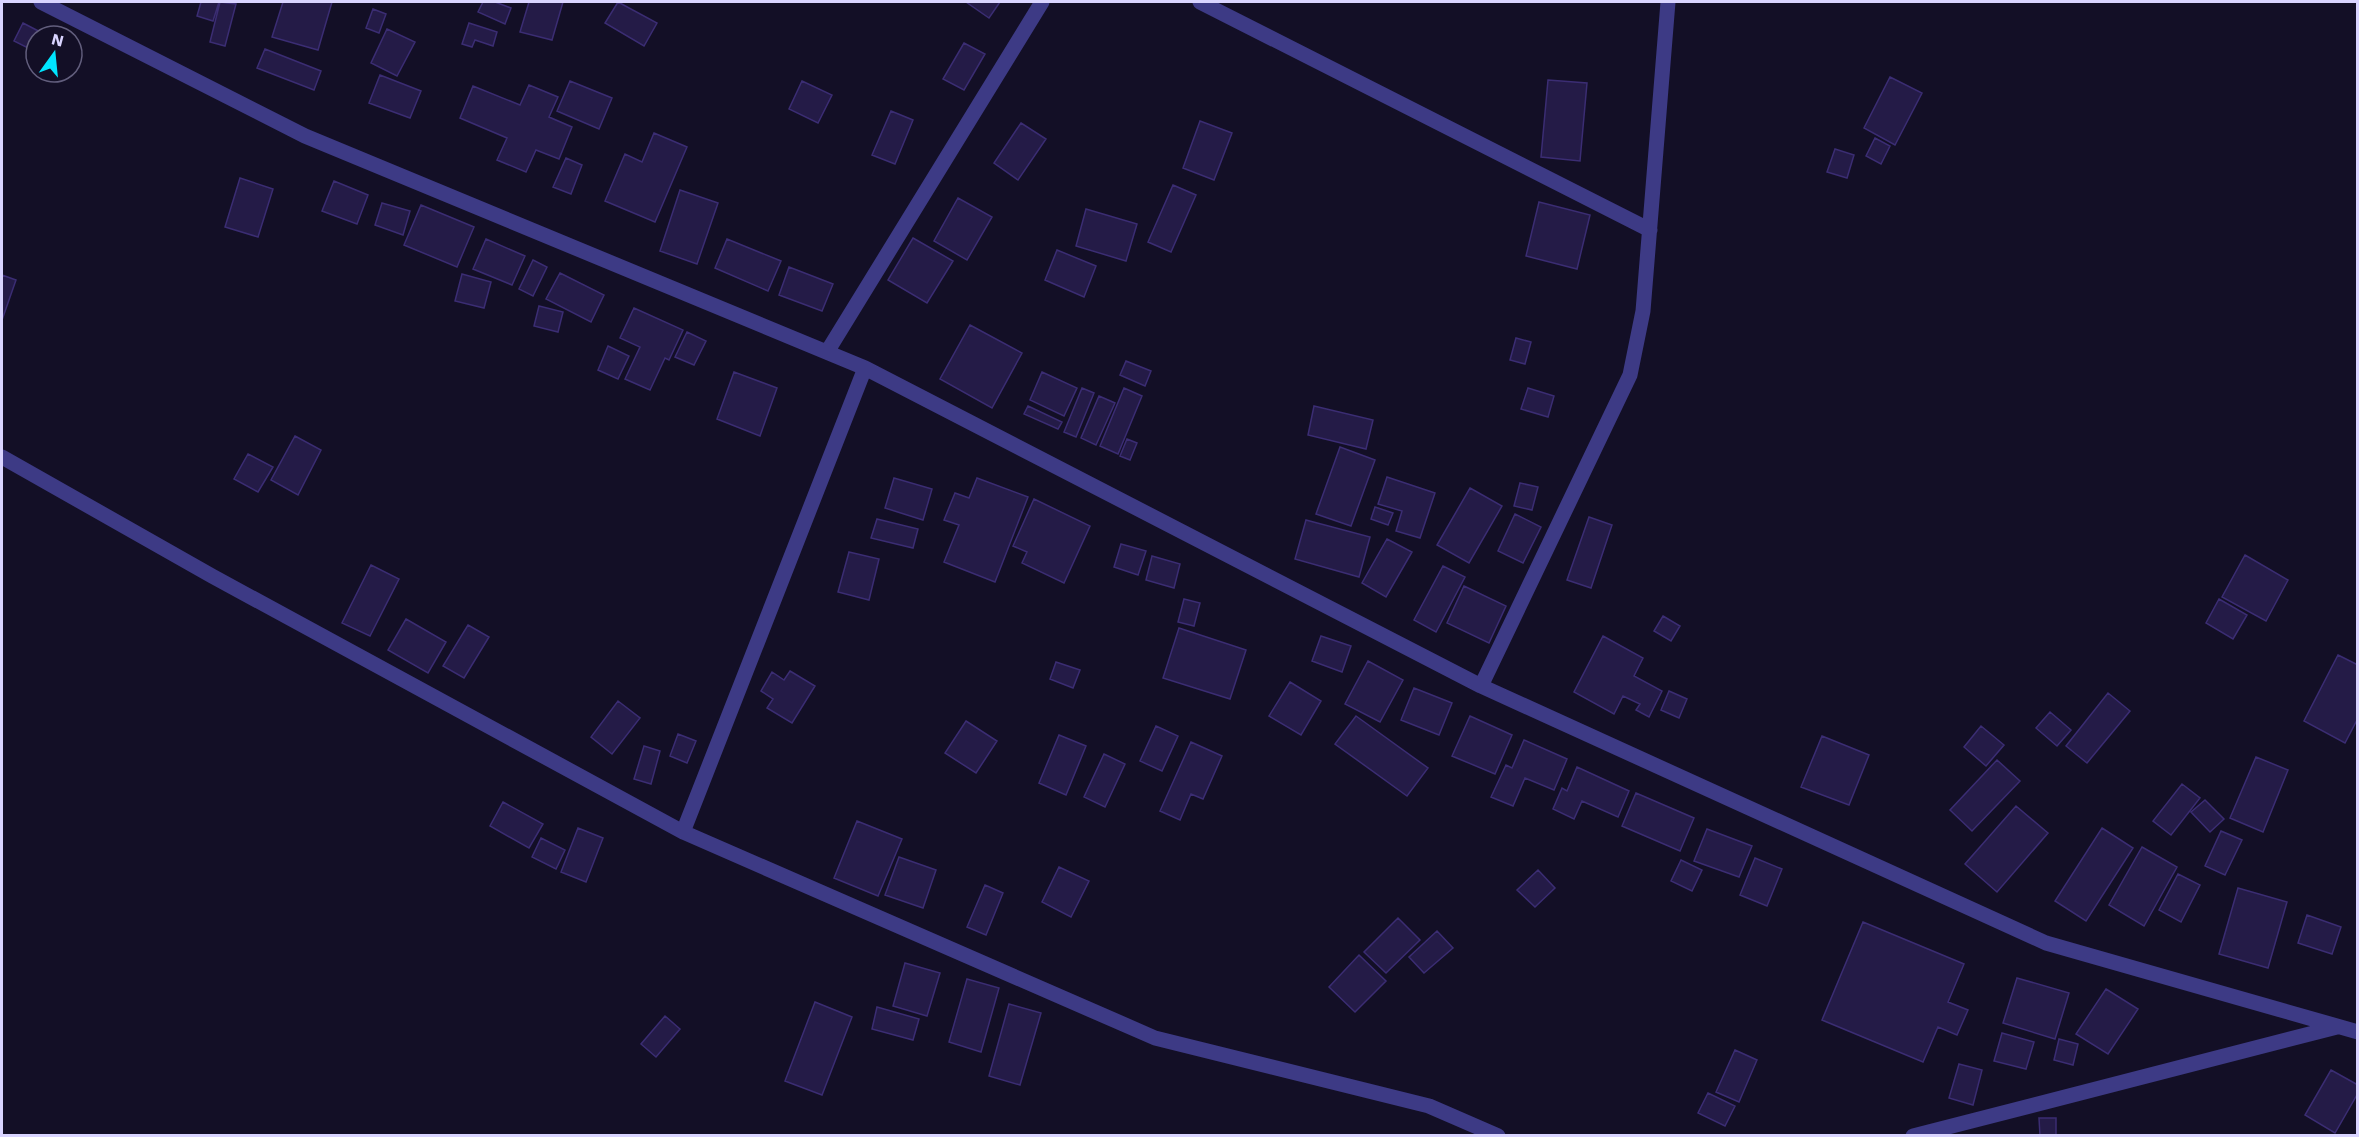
<svg xmlns="http://www.w3.org/2000/svg" width="2359" height="1137" font-family="'Work Sans',sans-serif">
<style>
.building{fill:#241b47;stroke:#3b2d73;stroke-width:1.5}
.lines{fill:none;stroke-linecap:round;stroke-linejoin:round}
.minor{stroke:#3d3a85;stroke-width:15}
</style>
<rect width="100%" height="100%" fill="#130f26"/>
<!-- building -->
<path class="building" d="M201,2H219L213,21L197,16Z
M220,2L236,4L225,46L210,42Z
M283,2H332L318,50L272,37Z
M483,2H495L511,8L505,24L478,12Z
M529,2H563L552,40L520,32Z
M618,2L657,23L644,46L605,23Z
M966,2H1000L989,18Z
M373,9L386,14L379,33L366,28Z
M23,23L48,36H36V52L14,41Z
M469,23L497,32L493,46L475,40L472,47L462,44Z
M387,29L415,42L397,76L371,63Z
M964,43L985,54L964,90L943,79Z
M265,49L321,71L314,90L257,68Z
M380,75L421,91L410,118L369,103Z
M1890,77L1922,93L1895,145L1864,128Z
M1548,80L1587,83L1580,161L1541,157Z
M570,81L612,98L599,129L557,111Z
M802,81L832,95L818,123L789,109Z
M529,85L558,97L549,117L572,127L559,159L536,150L526,172L497,160L507,138L460,118L473,86L520,105Z
M891,111L913,120L895,164L872,155Z
M1200,121L1232,133L1214,180L1183,168Z
M1021,123L1046,139L1018,180L994,163Z
M654,133L687,147L655,222L605,201L625,154L642,162Z
M1875,138L1890,146L1881,164L1866,156Z
M1835,149L1854,155L1847,178L1827,172Z
M566,158L582,165L571,194L553,187Z
M240,178L273,189L258,237L225,227Z
M334,181L368,195L357,224L322,211Z
M1173,185L1196,195L1171,252L1148,242Z
M680,190L718,203L697,264L660,251Z
M958,198L992,217L967,260L934,241Z
M1539,202L1590,215L1577,269L1526,256Z
M382,203L410,211L403,235L375,225Z
M421,205L474,227L457,267L404,245Z
M1086,209L1137,224L1126,261L1076,246Z
M913,238L953,261L927,303L888,280Z
M486,239L525,256L512,285L473,269Z
M727,239L781,261L768,291L715,268Z
M1057,250L1096,266L1084,297L1045,280Z
M533,260L547,267L533,296L519,289Z
M789,267L833,284L822,311L779,295Z
M560,273L604,295L591,322L546,299Z
M462,274L491,282L484,308L455,301Z
M2,275L16,280L2,320Z
M539,306L563,312L558,332L534,326Z
M634,308L683,330L669,360L665,358L650,390L625,379L640,347L620,338Z
M970,325L1022,353L992,408L940,379Z
M687,332L706,341L694,365L675,357Z
M1516,338L1531,342L1525,364L1510,360Z
M608,346L629,356L618,379L598,370Z
M1126,361L1151,371L1145,386L1120,375Z
M734,372L777,388L760,436L717,419Z
M1042,372L1077,388L1064,416L1030,400Z
M1082,388L1094,393L1076,437L1064,432Z
M1124,388L1142,396L1118,454L1100,446Z
M1528,388L1554,396L1548,417L1521,409Z
M1099,396L1115,403L1096,445L1081,438Z
M1028,406L1062,422L1058,429L1024,414Z
M1314,406L1373,420L1366,449L1308,435Z
M295,436L321,450L298,495L271,480Z
M1127,439L1137,443L1130,460L1120,456Z
M1340,447L1375,460L1351,526L1316,514Z
M248,454L273,467L258,492L234,479Z
M1387,477L1435,493L1420,538L1396,531L1402,511L1378,504Z
M894,478L932,489L923,520L885,508Z
M977,478L1028,497L995,582L944,562L959,525L944,520L955,493L969,498Z
M1520,483L1538,487L1532,510L1514,506Z
M1470,488L1502,506L1469,563L1437,545Z
M1034,499L1090,526L1064,583L1022,563L1027,552L1013,546Z
M1375,507L1393,513L1388,525L1371,519Z
M1515,514L1541,527L1523,563L1498,551Z
M1589,517L1612,525L1591,588L1567,580Z
M877,519L918,529L913,548L871,538Z
M1306,520L1370,537L1359,577L1295,559Z
M1387,539L1412,552L1386,597L1362,583Z
M1121,544L1146,551L1138,575L1114,567Z
M849,552L879,559L869,600L838,592Z
M2245,555L2288,580L2266,621L2222,597Z
M1152,556L1180,564L1174,588L1146,580Z
M371,565L399,579L370,636L342,623Z
M1443,566L1465,577L1436,632L1414,620Z
M1464,586L1506,606L1489,643L1447,623Z
M1184,599L1200,603L1194,626L1178,622Z
M2219,599L2247,615L2233,639L2206,623Z
M1663,616L1680,626L1671,641L1654,631Z
M406,619L446,642L428,673L388,650Z
M468,625L489,637L464,678L443,666Z
M1179,628L1246,650L1230,699L1163,678Z
M1321,636L1351,646L1342,672L1312,661Z
M1603,636L1643,658L1634,676L1662,691L1649,717L1636,710L1640,704L1623,696L1614,714L1574,692Z
M2338,655L2358,665V718L2345,743L2304,721Z
M1368,661L1403,680L1380,722L1345,704Z
M1056,662L1080,670L1073,688L1050,679Z
M790,671L815,686L792,723L767,708L773,699L761,691L772,672L784,680Z
M1290,682L1321,701L1301,735L1269,716Z
M1414,688L1452,703L1439,735L1401,720Z
M1669,691L1687,699L1679,718L1661,710Z
M2108,693L2130,711L2087,763L2066,746Z
M618,701L640,718L612,754L591,737Z
M2050,712L2071,730L2057,746L2036,728Z
M1356,716L1428,768L1407,796L1335,744Z
M1470,716L1512,735L1495,774L1452,756Z
M966,721L997,741L976,773L945,753Z
M1156,726L1178,736L1162,771L1140,761Z
M1981,726L2004,745L1986,766L1964,747Z
M678,734L696,741L687,763L670,756Z
M1059,735L1086,746L1066,795L1039,783Z
M1822,736L1869,755L1849,805L1801,787Z
M1524,740L1567,759L1554,790L1525,778L1513,806L1491,797L1506,765L1512,768Z
M1191,742L1222,756L1203,799L1191,794L1180,820L1160,811Z
M644,746L660,751L651,784L634,779Z
M1104,754L1125,764L1105,807L1084,797Z
M2256,757L2288,770L2263,832L2230,818Z
M1997,760L2020,781L1972,831L1950,810Z
M1577,767L1629,791L1618,817L1582,801L1574,819L1553,809L1562,788L1567,791Z
M2182,784L2200,798L2171,835L2153,821Z
M1636,793L1694,818L1680,851L1622,826Z
M2205,800L2224,819L2210,832L2191,812Z
M503,802L543,824L529,848L490,826Z
M2016,806L2048,833L1997,892L1965,864Z
M857,821L902,839L878,896L834,878Z
M578,828L603,838L586,882L561,872Z
M2102,828L2133,848L2086,921L2055,901Z
M1707,829L1752,846L1739,877L1694,861Z
M2221,831L2242,840L2225,875L2205,866Z
M541,838L565,850L556,869L532,857Z
M2142,847L2177,867L2144,926L2109,905Z
M899,857L936,870L923,908L885,895Z
M1755,858L1782,869L1767,906L1740,895Z
M1681,860L1702,870L1692,891L1671,881Z
M1059,867L1089,881L1071,917L1042,902Z
M1538,870L1555,888L1535,907L1517,890Z
M2178,874L2200,885L2181,922L2159,910Z
M985,885L1003,893L986,935L967,927Z
M2238,888L2287,902L2268,968L2219,954Z
M2307,915L2341,927L2332,954L2298,943Z
M1398,918L1420,940L1386,973L1364,952Z
M1863,922L1964,964L1948,1002L1968,1010L1957,1035L1938,1027L1923,1062L1822,1020Z
M1437,931L1453,948L1424,973L1409,957Z
M1359,955L1386,981L1355,1012L1329,987Z
M905,963L940,973L927,1016L893,1006Z
M2017,978L2069,993L2055,1039L2003,1023Z
M967,979L999,988L981,1052L949,1042Z
M2106,989L2138,1009L2108,1054L2076,1034Z
M815,1002L852,1017L822,1095L785,1081Z
M1009,1004L1041,1013L1020,1085L989,1076Z
M877,1007L919,1019L913,1040L872,1029Z
M665,1016L680,1029L656,1057L641,1044Z
M2002,1033L2034,1042L2026,1069L1994,1061Z
M2059,1039L2078,1044L2073,1065L2054,1060Z
M1735,1050L1757,1060L1739,1102L1716,1092Z
M1959,1064L1982,1070L1973,1105L1949,1098Z
M2331,1070L2358,1085V1093L2335,1133L2305,1115Z
M1708,1093L1735,1106L1725,1126L1698,1113Z
M2039,1118H2056V1135L2040,1136Z"/>
<g class="lines">
<!-- minor -->
<path class="minor" d="M41,2L305,136L865,368L1481,686L2046,943L2358,1032
M1200,2L1650,230
M827,352L1042,2
M2,457L212,576L683,832L1155,1038L1429,1106L1498,1136
M1481,686L1630,375L1643,311L1668,2
M683,832L865,368
M1913,1136L2337,1027"/>
</g>
<!-- border -->
<rect width="2359" height="1137" fill="none" stroke="#d9d4ff" stroke-width="6"/>
<!-- north arrow -->
<g transform="translate(54 54) rotate(15)"><circle r="28" fill="#130f26" stroke="#625e7d" stroke-width="1.5"/>
<path d="M0-4.5L10 22L0 15L-10 22Z" fill="#00e5ff"/>
<text y="-9" font-size="16" font-weight="bold" text-anchor="middle" fill="#d9d4ff">N</text>
</g>
</svg>
